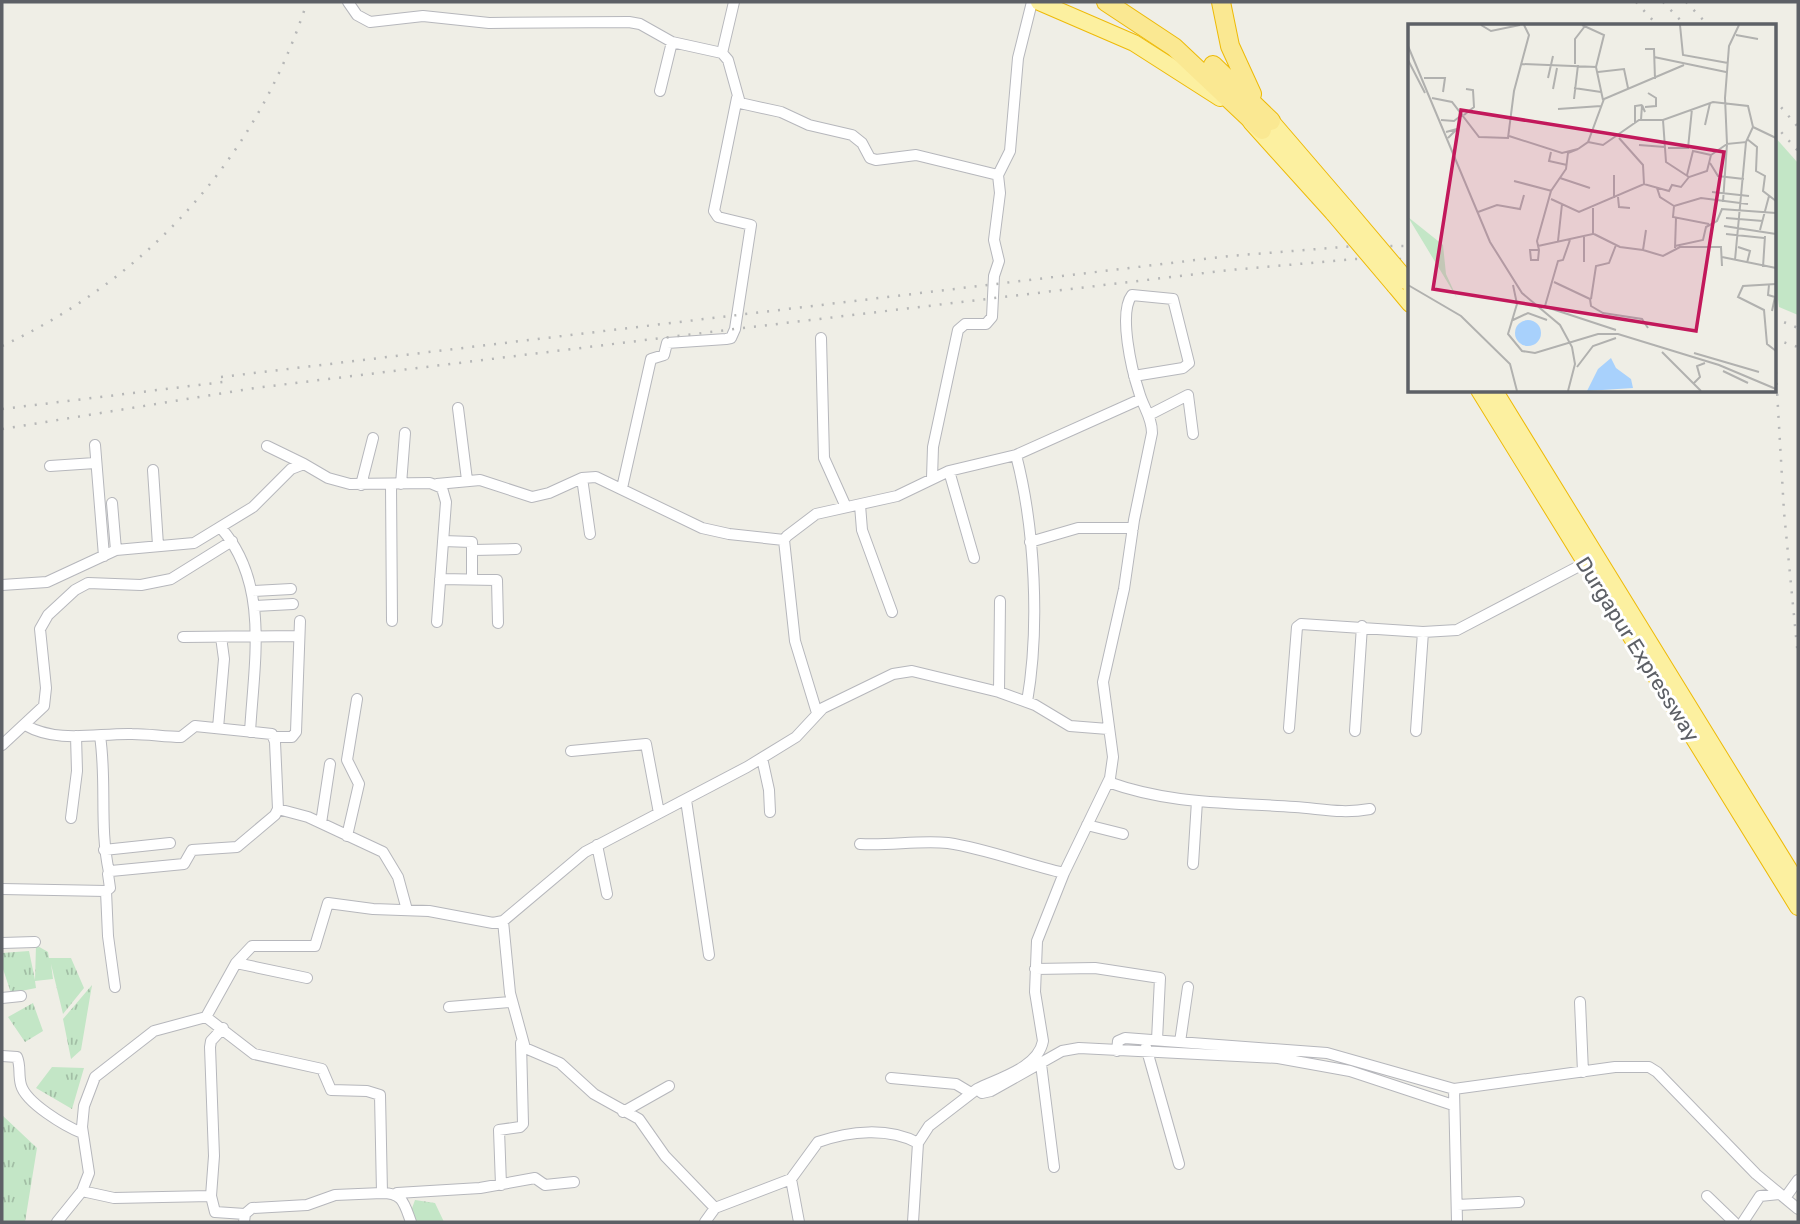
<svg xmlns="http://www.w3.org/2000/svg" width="1800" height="1224" font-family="Rubik,sans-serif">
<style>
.grass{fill:url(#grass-tufts)}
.garden{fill:#c3e6c6}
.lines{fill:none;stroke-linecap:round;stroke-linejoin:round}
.minor-casing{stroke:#b6b7bc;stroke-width:12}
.trunk-casing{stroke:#eeba07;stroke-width:18}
.motorway-casing{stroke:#eeba07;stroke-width:20}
.minor{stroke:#fff;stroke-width:10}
.trunk{stroke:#fcf0a0;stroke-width:16}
.motorway{stroke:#fae892;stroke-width:18}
.rail{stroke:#b6b7b7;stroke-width:2.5;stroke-dasharray:2 9;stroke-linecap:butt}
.trunk-bridge-casing{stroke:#eeba07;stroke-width:18;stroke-linecap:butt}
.trunk-bridge{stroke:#fcf0a0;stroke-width:16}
.labels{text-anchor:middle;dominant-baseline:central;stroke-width:6;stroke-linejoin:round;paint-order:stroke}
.street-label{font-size:21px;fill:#5d6066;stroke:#fff}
.inset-road{fill:none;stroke:#b1b1af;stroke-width:2}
.view{fill:#c2185b;fill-opacity:0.15;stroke:#c2185b;stroke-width:3.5}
.inset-edge{fill:none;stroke:#5d6066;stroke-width:3.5}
</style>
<defs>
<pattern id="grass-tufts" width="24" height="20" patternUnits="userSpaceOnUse" patternTransform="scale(1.75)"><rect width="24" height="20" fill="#c3e6c6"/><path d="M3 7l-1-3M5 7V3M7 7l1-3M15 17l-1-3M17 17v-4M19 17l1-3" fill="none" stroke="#a2bea5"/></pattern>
</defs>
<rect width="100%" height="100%" fill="#efeee6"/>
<!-- grass -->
<path class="grass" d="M36,945L48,952L49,958H71L84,988L63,1014L51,964L53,979L35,981L36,988L11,993L2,966V953L29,951L35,980Z
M92,985L81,1050L71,1059L63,1019Z
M33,1003L43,1031L25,1042L8,1017Z
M52,1067L84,1068L72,1109L36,1088Z
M2,1115L37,1148L25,1222H2Z
M415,1200L435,1203L444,1222H415L411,1211Z"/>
<!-- garden -->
<path class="garden" d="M1774,136L1798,163V315L1779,307L1774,271Z"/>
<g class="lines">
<defs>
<path id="minor" d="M348,2L357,15L370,22L423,16L489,23L629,22L640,24L672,42L722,53L728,60L740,103L781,112L809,125L852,135L862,143L870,158L876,160L916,155L998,175
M722,53L734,2
M660,91L672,42
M821,338L824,458L846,507
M1134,376L1183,368L1189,363L1173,299L1132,295C1118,313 1132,371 1139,392C1143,407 1152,417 1152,433L1134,520L1124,589L1103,682L1113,757L1110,778L1064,873L1037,941L1035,992L1043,1041C1038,1068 999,1078 977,1089L982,1093L991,1091L1062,1051L1079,1048L1278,1058L1350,1071L1453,1105
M458,408L467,480
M1149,415L1188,395L1193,434
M95,445L104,556
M267,446L304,464
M1016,455C1035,528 1040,628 1027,702
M50,466L95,463
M153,470L158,545
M949,471L974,558
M582,478L590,534
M932,478L933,447L958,330L965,324H986L992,317L994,276L999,261L994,240L1000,193L998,175L1010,151L1018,58L1032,2
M401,484L405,433
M437,484L480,480L532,497L549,493L582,478L596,477L702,528L729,534L784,540
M361,485L373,438
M391,485L392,621
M622,488L651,359L664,355L667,343L726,339L731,338L735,329L751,225L718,217L714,211L737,98
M112,503L116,550
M860,505L862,530L892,612
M221,528C270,584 254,662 250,732
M443,541L472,542V579
M1030,542L1078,528H1133
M473,550L516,549
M440,579L497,580L498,623
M2,585L47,582L116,550L194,543L253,507L291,469L304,464L328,478L350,484L430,483L442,488L446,502L437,622
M252,591L291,589
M255,606L293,604
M183,637L299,636
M999,692L1000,601
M817,713L795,641L784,540L787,536L816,514L897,496L949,471L1016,455L1141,399
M218,728L224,659L221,637
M1289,728L1297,627L1301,624L1423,632L1457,630L1585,563
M1355,731L1362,626
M1416,731L1423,632
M100,736C107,782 99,826 109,872
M274,737H292L296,732L300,621
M2,745L44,706L46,688L40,629L48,615L75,590L88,583L141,585L171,579L232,541
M571,751L646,744L659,813
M762,758L769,790L770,812
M1108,782C1172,805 1229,802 1295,807C1323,809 1342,814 1370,809
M686,800L709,955
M278,809L308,817L383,852L398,877L407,910
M71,818L77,771L76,736
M321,823L330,764
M1087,825L1123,834
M347,836L359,784L347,760L357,699
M860,844C889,846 919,840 948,843C988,849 1024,864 1064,873
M597,845L607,894
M104,850L170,843
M1193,864L1197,801
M2,889L106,891L110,888L108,874L111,871L184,864L192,850L237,847L275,815L278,809L275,742L272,734L195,726L181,737C165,737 149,734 132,734C97,733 58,744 25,725
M106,891L108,936L115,987
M503,921L510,993L525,1048L560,1063L594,1094L639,1119L665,1156L715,1208
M2,943L35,942
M236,963L307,978
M1035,969L1095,968L1160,978L1157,1040
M2,998L21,996
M1580,1002L1583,1072
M449,1007L511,1002
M206,1017L254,1054L322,1069L331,1090L367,1091L380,1095L382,1193C403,1193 404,1203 411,1222
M1180,1042L1188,987
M1146,1047L1179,1164
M1117,1051L1118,1041L1125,1038L1327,1053L1454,1089
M2,1056L17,1057C21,1066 18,1075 21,1085C26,1103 65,1126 82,1133
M1041,1064L1054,1167
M891,1078L956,1084L971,1093
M623,1112L669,1086
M791,1179L799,1222
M501,1185L499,1130L520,1127L523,1124L521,1043
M82,1191L114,1198L211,1196L214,1156L210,1047L211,1041L223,1028
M397,1193L480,1188L535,1178L545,1185L574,1182
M211,1196L215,1212L245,1214
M1707,1196L1734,1222
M1785,1198L1798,1180
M1457,1205L1519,1202
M57,1222L82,1191L89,1173L82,1127L84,1106L95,1077L154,1031L206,1017L236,963L252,946H315L328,903L373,909L429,911L493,923L503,921L585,852L747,767L796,737L823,708L893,674L912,671L999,692L1035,705L1070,726L1108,729
M244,1222L245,1214L252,1208L307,1205L335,1195L382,1193
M705,1222L715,1208L791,1179L818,1142C850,1131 888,1127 918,1143
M913,1222L918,1143L929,1126L977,1089
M1457,1222L1454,1089L1615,1067H1649L1657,1072L1756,1174L1798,1209
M1743,1222L1760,1196L1779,1194"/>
<path id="trunk" d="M1039,2L1134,43L1220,98
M1271,121L1344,206
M1251,122L1334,214
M1395,286L1410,304
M1479,390L1798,907
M1494,390L1798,884"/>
<path id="motorway" d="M1106,2L1174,47L1262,130
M1221,2L1230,46L1252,94
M1213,65L1271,121"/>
</defs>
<!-- minor casing -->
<use href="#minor" class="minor-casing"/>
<!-- trunk casing -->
<use href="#trunk" class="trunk-casing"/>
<!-- motorway casing -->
<use href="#motorway" class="motorway-casing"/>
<!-- minor -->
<use href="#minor" class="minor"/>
<!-- trunk -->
<use href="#trunk" class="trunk"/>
<!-- motorway -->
<use href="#motorway" class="motorway"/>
<!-- rail -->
<path class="rail" d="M1636,2L1658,26
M1663,2L1686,26
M1686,2L1709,26
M1774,99L1798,127
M1774,124L1798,151
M1774,318L1798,328
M1774,339L1784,512L1798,657
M1774,339L1798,347
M2,346C150,277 257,157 307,2
M221,377L1229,256L1356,246H1410
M2,409L231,381
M2,429L255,388L735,329L1230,270L1356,259H1410"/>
<defs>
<path id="trunk-bridge" d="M1344,206L1410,284
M1334,214L1395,286"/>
</defs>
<!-- trunk-bridge casing -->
<use href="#trunk-bridge" class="trunk-bridge-casing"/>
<!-- trunk-bridge -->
<use href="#trunk-bridge" class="trunk-bridge"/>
</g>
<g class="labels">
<!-- street labels -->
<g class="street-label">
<text transform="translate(1638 649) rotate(58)">Durgapur Expressway</text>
</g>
</g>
<!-- overview -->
<g transform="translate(1408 24)">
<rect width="368" height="368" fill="#efeee6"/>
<path d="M0,193L35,221L38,250L49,274Z" fill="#c3e6c6"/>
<path d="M107 309a13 13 0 1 1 26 0a13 13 0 1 1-26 0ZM203,334L208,344L223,355L225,364L179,367L190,345Z" fill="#a8d1fc"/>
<path class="inset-road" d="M73,1L83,7L112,1M174,1L196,11L188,43M272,1L275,31L320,39M328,11L350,15M0,22L82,218L114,269L152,301L164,323L167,340L160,367M237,25H246L247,55M246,33L318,48M0,36L17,69M113,40L188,43L195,76M167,40V15L177,2M190,48L216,45L220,64M16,54H37L35,68M140,54L145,32M166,64L193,68M145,65L149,44M24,74L44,78L71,113L100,114L106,67L121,11L116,1M166,75L170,41M237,83L248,82V74L240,69M150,85L193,82M56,91L66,83L65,66L58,65M33,96L46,97L55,90M233,96L234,81L237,88M255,96L258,138L281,153M227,99V82L234,81M297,101L302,79M345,103L368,114M38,108L49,105L40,114M101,112L154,129L170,125L160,129L158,145L143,167L129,217L131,226L130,236H123L122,226H131M211,114L235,141L236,160M339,115L349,123L348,147L357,152L355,167L368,177M180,118L195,121L231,96H255L305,78L340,82L345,103L338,118M231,121L257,123M260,124H280L284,85M170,125L180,118L196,75L276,41M143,128L141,137L159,141M302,139L310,152L336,155M279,151L285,127L303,131M152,154L182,164M106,157L144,167M249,164L252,173L266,182M304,168L341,172M210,173L211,183L222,184M206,174V151M143,175L171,188L236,160L261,167L264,161L273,163L281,153L299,147L303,131L319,120M315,178L319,120M313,185L368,189M70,188L89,181L112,185L116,171M318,194L355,197M301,200L265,193L266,182L293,174L340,180M316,202L368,210M238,206L235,226L255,232L272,223H313L314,242M352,206L361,172M186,210L212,223L235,226M318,210L356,214M150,217L154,180M130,222L185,210V184M267,222L295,216L298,203L309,197L314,185M330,223L342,227L339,239M267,224L268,194M314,233L368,244M327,236L338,118L319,120L317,74L321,22L331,1M176,238V213M355,243L357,212M146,258L182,275L183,282L195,289L234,295L240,304M368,260L335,262L330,273L356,286L359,320L368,327M0,261L53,292L102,340L109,367M105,261L109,280L100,310L114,327L127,329L190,310H210L311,341L368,365M361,261L360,271L367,273L364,287M183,275L188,242L201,239L208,221M135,282L208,306M137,282L150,237L155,236L162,216M105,296L120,289L139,296M254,328L293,367M286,329L351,348M169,343L185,322L208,314M315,347L340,359M286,359L292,353L289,342L297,339"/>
<path class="view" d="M53,86L316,128L288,307L25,265Z"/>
<rect width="368" height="368" class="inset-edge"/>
</g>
<!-- border -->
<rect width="1800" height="1224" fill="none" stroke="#5d6066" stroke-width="7"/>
</svg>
